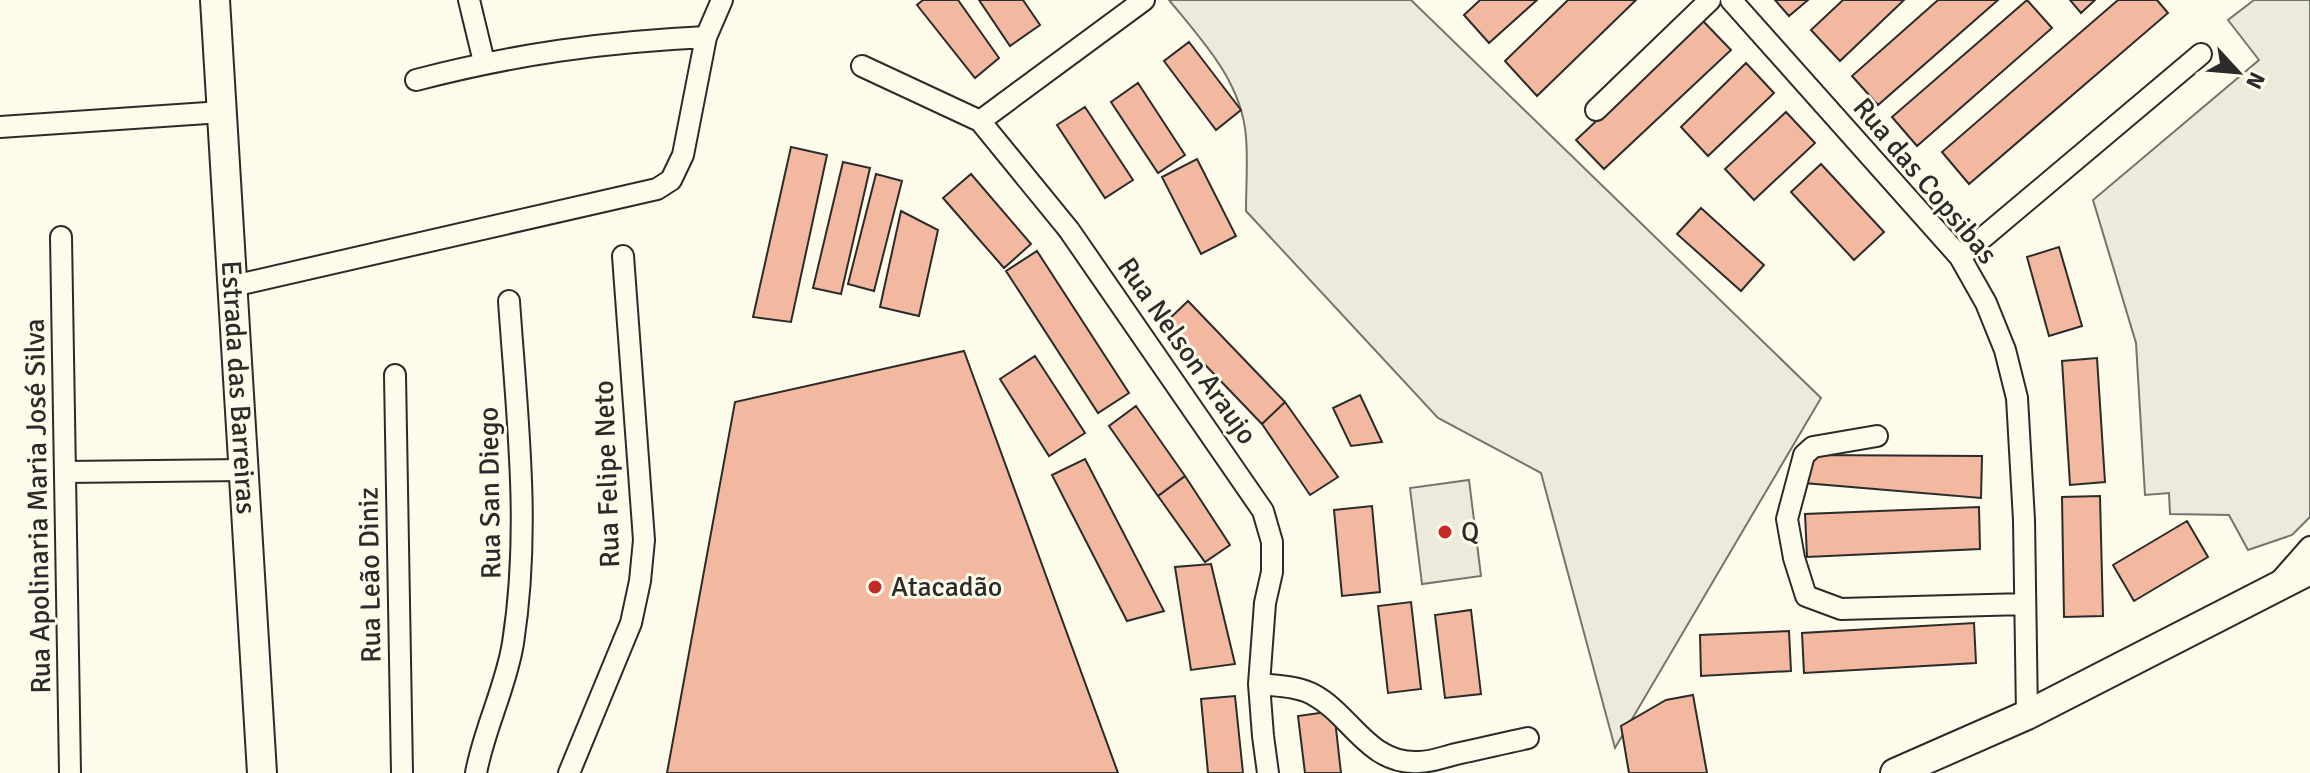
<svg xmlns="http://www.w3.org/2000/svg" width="2310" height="773" font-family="Signika,sans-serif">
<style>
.green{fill:#ecebdb;stroke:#74746e;stroke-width:2}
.building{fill:#f2b8a0;stroke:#2b2b2b;stroke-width:2}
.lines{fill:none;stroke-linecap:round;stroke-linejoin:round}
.minor-casing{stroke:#2b2b2b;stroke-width:24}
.secondary-casing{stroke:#2b2b2b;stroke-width:32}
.minor{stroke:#fdfbea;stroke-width:20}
.secondary{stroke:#fdfbea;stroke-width:28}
.poi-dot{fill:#c62828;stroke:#fdfbea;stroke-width:3}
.labels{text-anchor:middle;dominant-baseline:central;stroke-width:6;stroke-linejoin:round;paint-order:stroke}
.street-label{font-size:28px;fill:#2b2b2b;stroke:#fdfbea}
.poi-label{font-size:28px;fill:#2b2b2b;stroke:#fdfbea;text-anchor:start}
</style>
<rect width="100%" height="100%" fill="#fdfbea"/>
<!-- green -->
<path class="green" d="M1169,0H1411L1821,398L1615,748L1541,473L1438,418L1246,211C1246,187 1248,161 1246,137C1242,82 1202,40 1169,0Z
M2254,0H2310V517L2292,535L2248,550L2229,515L2170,514L2169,493L2145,495L2136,343L2093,200L2259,60L2228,20Z
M1469,480L1481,576L1422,584L1410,488Z"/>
<!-- building -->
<path class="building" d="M923,0H958L999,58L975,78L917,5Z
M979,0H1023L1040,25L1010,46Z
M1480,0H1537L1489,43L1464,15Z
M1568,0H1636L1537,96L1505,61Z
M1775,0H1808L1789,16Z
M1843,0H1904L1840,61L1811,30Z
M1938,0H1998L1878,105L1852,76Z
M2027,0L2052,28L1917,146L1892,117Z
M2070,0H2095L2081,13Z
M2118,0H2157L2168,13L1969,184L1942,152Z
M1703,21L1731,50L1604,169L1576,140Z
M1189,42L1241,110L1216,130L1164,61Z
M1746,63L1774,93L1708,156L1681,127Z
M1138,83L1185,155L1158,173L1111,102Z
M1085,107L1133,180L1105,198L1057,125Z
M1786,112L1815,143L1754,200L1725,169Z
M791,147L827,155L791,322L753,317Z
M1197,159L1236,236L1201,254L1162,177Z
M843,162L870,168L841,294L813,288Z
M1821,164L1884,232L1854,260L1791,192Z
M876,174L902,181L874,291L848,284Z
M971,174L1031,244L1004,268L943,198Z
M1701,208L1764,265L1741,291L1677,234Z
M901,211L938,230L919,316L880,307Z
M2059,247L2082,326L2049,336L2027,257Z
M1037,251L1129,393L1098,413L1006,271Z
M1188,301L1285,402L1262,424L1165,323Z
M964,351L1118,773H667L735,402Z
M1035,356L1085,433L1049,456L1000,379Z
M2097,358L2105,482L2070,485L2062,361Z
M1360,395L1382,442L1351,446L1333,408Z
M1285,402L1338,477L1310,495L1262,424Z
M1136,406L1185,476L1158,496L1109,426Z
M1808,455L1982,456L1981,498L1804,483Z
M1085,459L1164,611L1127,621L1052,475Z
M1185,476L1230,545L1205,562L1158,496Z
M2100,496L2103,616L2064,617L2062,497Z
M1372,506L1380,592L1342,596L1334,510Z
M1979,507L1980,549L1807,557L1805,514Z
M2187,521L2208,557L2134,601L2113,565Z
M1211,564L1235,664L1191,670L1175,567Z
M1411,602L1421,689L1388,693L1378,606Z
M1471,610L1481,694L1445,698L1435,615Z
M1974,623L1976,663L1804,673L1802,633Z
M1789,631L1791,671L1701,676L1700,635Z
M1693,695L1707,773H1629L1621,726L1666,700Z
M1235,696L1243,773H1208L1201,699Z
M1334,711L1341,773H1305L1298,716Z"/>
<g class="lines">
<defs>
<path id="minor" d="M469,0L484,62
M1731,0L1960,257L1986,303L2005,350L2017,398L2024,520L2027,715
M862,66L980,121L1069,230L1263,511L1272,542V572L1265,603L1259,684L1263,736L1268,773
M416,80C516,54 603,42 706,37
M1596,110L1710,0
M980,121L1144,0
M0,127L222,112
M61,237L70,773
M1960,257L2201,54
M233,286L657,189L671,180L683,155L706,37L722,0
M395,375L402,773
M1877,436L1813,447L1804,455L1787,519L1794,558L1806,596L1841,609L2025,604
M66,472L244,470
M2281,580L2310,547
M1259,684C1277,686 1298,686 1314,695C1352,716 1369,765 1419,762C1431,762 1444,757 1456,754C1480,749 1504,743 1528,738
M476,773C484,729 506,687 513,643C531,528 517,417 509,301
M569,773L631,623L640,581L644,540L623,256"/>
<g id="secondary">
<path id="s1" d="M215,0L262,773"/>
<path d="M1895,773L2027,715L2310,570"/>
</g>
</defs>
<!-- minor casing -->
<use href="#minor" class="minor-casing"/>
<!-- secondary casing -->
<use href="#secondary" class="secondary-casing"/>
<!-- minor -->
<use href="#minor" class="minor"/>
<!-- secondary -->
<use href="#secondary" class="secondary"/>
</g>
<!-- markers -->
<g class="poi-dot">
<circle cx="1445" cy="532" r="8"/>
<circle cx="875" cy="587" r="8"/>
</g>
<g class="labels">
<!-- street labels -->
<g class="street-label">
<text transform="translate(1925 181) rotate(50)">Rua das Copsibas</text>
<text transform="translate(1187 351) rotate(55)">Rua Nelson Araujo</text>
<text stroke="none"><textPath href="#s1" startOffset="388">Estrada das Barreiras</textPath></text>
<text transform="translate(607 474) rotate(-92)">Rua Felipe Neto</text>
<text transform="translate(490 493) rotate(-91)">Rua San Diego</text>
<text transform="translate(38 506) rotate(-91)">Rua Apolinaria Maria José Silva</text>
<text transform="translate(370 575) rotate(-91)">Rua Leão Diniz</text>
</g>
<!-- poi labels -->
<g class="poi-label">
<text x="1461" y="532">Q</text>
<text x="891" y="587">Atacadão</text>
</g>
</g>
<!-- north arrow -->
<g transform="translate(2238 72) rotate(116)" stroke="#fdfbea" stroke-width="6" paint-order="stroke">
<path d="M0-6L14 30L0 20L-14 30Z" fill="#2b2b2b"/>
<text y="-12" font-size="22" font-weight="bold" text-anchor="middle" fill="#2b2b2b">N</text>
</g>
</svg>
